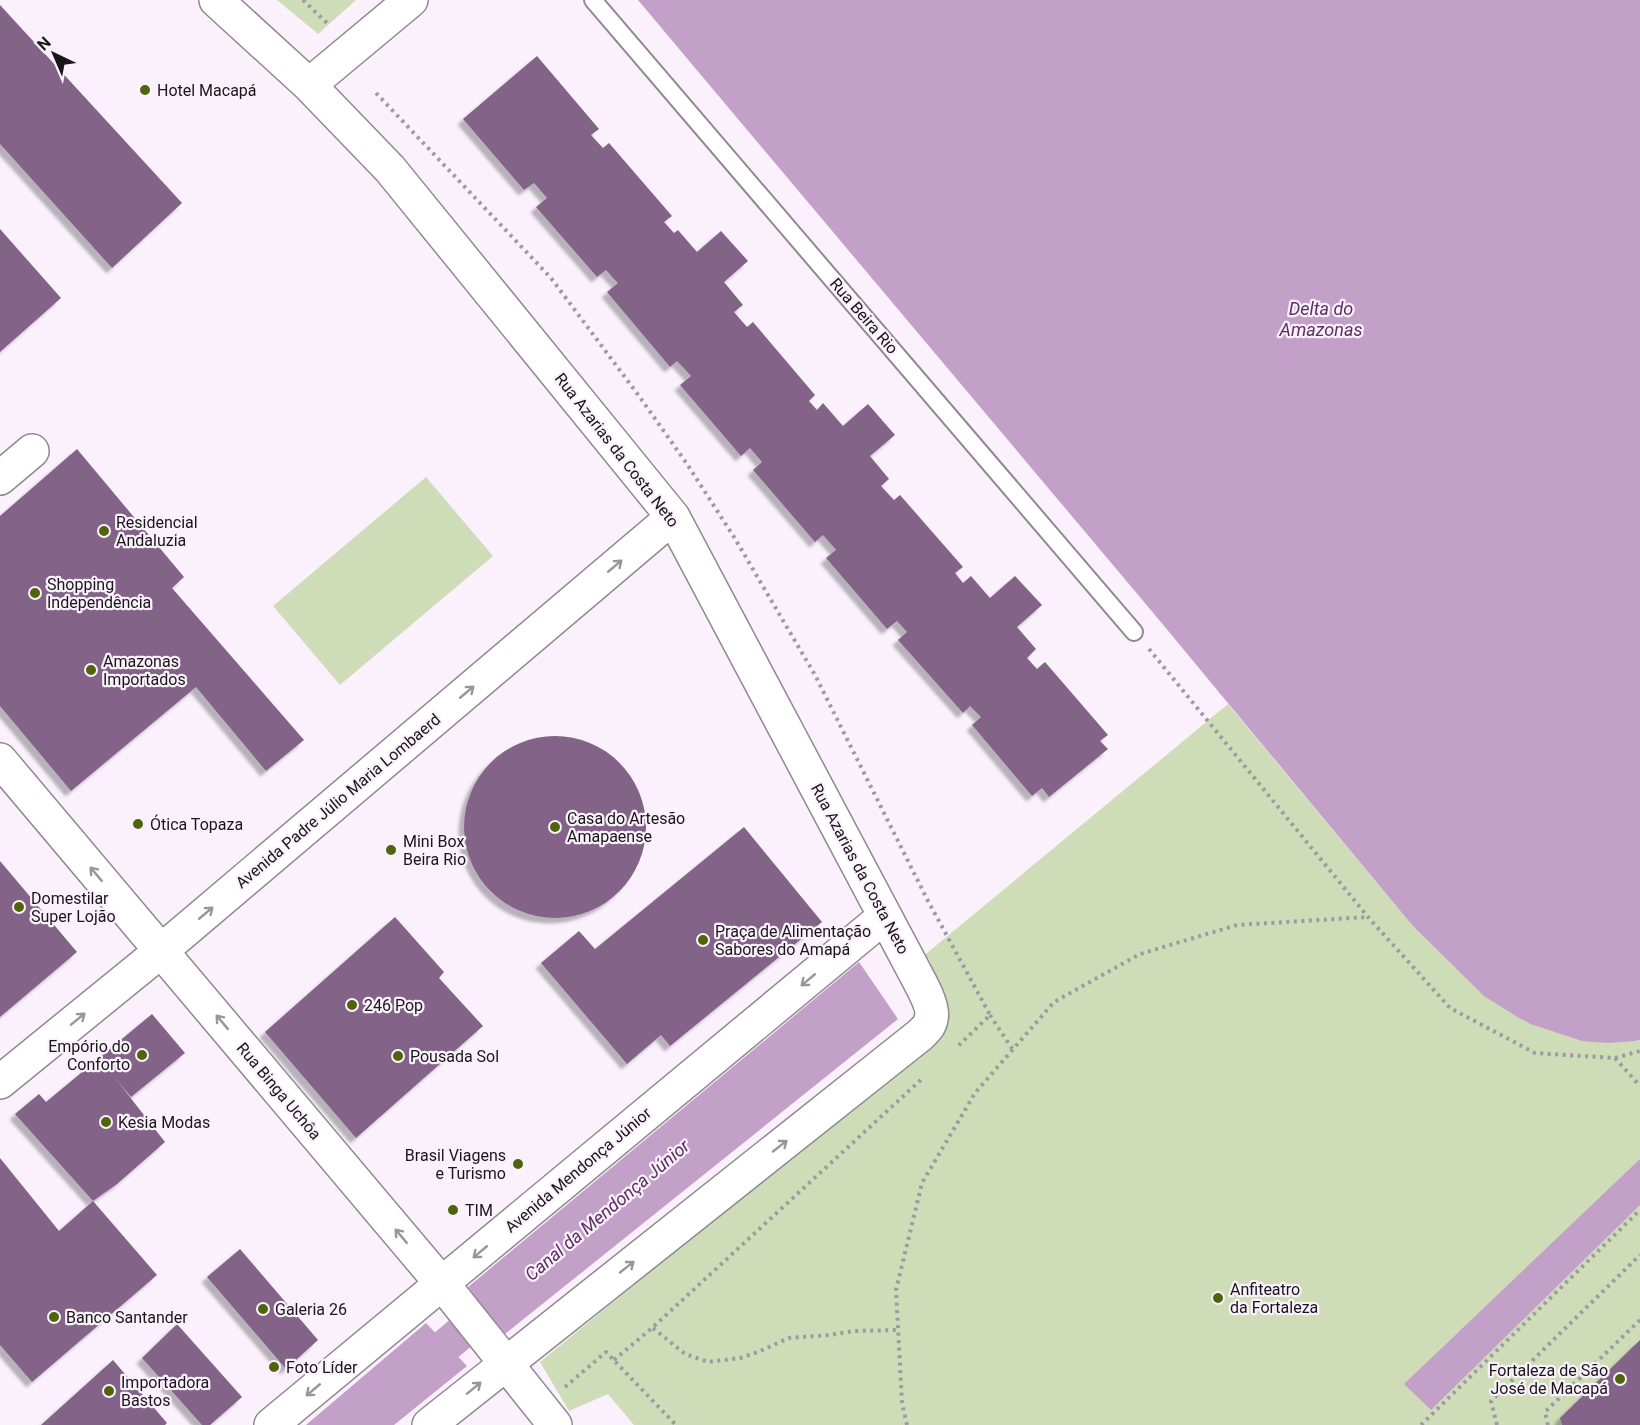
<svg xmlns="http://www.w3.org/2000/svg" width="1640" height="1425" font-family="Roboto,sans-serif">
<style>
.green{fill:#cfdcb8}
.water{fill:#c3a0c8}
.lines{fill:none;stroke-linecap:round;stroke-linejoin:round}
.canal{stroke:#c3a0c8;stroke-width:34}
.building{fill:#846388;filter:url(#shadow)}
.lane-casing{stroke:#918892;stroke-width:20}
.street-casing{stroke:#918892;stroke-width:36}
.path{stroke:#9f99a1;stroke-width:4;stroke-dasharray:3 4.5;stroke-linecap:butt}
.lane{stroke:#fff;stroke-width:16}
.street{stroke:#fff;stroke-width:33}
.oneway{stroke:#989698}
.poi-dot{fill:#50640e;stroke:#faf1fc;stroke-width:2}
.labels{text-anchor:middle;dominant-baseline:central;stroke-width:4.5;stroke-linejoin:round;paint-order:stroke}
.poi-label{font-size:16px;fill:#191519;stroke:#faf1fc;text-anchor:start}
.street-label{font-size:16px;fill:#191519;stroke:#faf1fc}
.water-label{font-size:18px;font-style:italic;fill:#5b2e62;stroke:#faf1fc}
</style>
<defs>
<filter id="shadow"><feDropShadow dx="-5.5" dy="5.5" stdDeviation="1.5" flood-color="#0004"/></filter>
</defs>
<rect width="100%" height="100%" fill="#faf1fc"/>
<!-- green -->
<path class="green" d="M277,0H356L318,34Z
M426,477L493,556L340,685L273,606Z
M1228,704L1412,925L1533,1025L1582,1041H1635L1640,1040V1425H634L608,1394L569,1411L540,1362L934,1039L904,972Z"/>
<!-- water -->
<path class="water" d="M638,0H1640V1040L1635,1041L1609,1043L1582,1041L1533,1025L1519,1018L1484,996L1412,925L1155,615Z
M859,962L898,1019L505,1334L468,1287Z
M1640,1159V1205L1431,1410L1404,1384Z
M426,1323L467,1366L394,1425H306Z"/>
<g class="lines">
<!-- canal -->
<path class="canal" d="M352,1425L496,1303"/>
</g>
<!-- building -->
<path class="building" d="M0,5L182,203L112,268L0,144Z
M537,56L599,129L591,135L603,148L609,143L672,216L664,222L674,233L678,230L697,252L721,231L748,261L724,282L743,305L734,312L747,327L753,322L815,395L809,401L817,410L823,403L843,426L868,404L895,435L870,456L889,479L881,486L894,500L900,495L963,567L955,573L963,583L971,576L990,598L1015,576L1042,605L1017,627L1036,649L1027,658L1037,669L1045,662L1108,735L1100,741L1108,749L1049,797L1042,788L1032,796L972,725L981,717L970,706L963,713L898,640L907,632L897,621L887,629L826,558L836,550L823,535L815,542L753,470L762,462L750,448L741,456L680,385L691,376L677,361L670,367L607,292L618,283L613,278L606,270L597,277L536,207L547,198L534,183L524,190L463,119Z
M0,229L61,298L0,352Z
M77,449L184,577L172,588L304,740L266,771L196,687L71,791L0,706V516Z
M464 827a91 91 0 1 1 182 0a91 91 0 1 1-182 0Z
M744,827L822,922L670,1046L661,1035L627,1064L541,963L579,931L595,949Z
M0,861L77,952L0,1017Z
M395,917L444,972L439,978L483,1026L356,1138L265,1032Z
M152,1014L185,1053L131,1097L115,1078L165,1142L117,1184L93,1201L15,1114L39,1094L46,1102Z
M0,1158L59,1231L93,1201L157,1275L32,1382L0,1345Z
M240,1249L318,1340L286,1369L207,1277Z
M177,1324L242,1397L210,1425H202L142,1358Z
M1640,1340V1425H1562L1560,1418Z
M113,1360L167,1423L165,1425H41Z"/>
<g class="lines">
<defs>
<path id="lane" d="M593,0L1134,632"/>
<path id="street" d="M216,0L309,85L390,169L673,517L912,967C918,979 935,1006 931,1019C930,1026 925,1030 920,1035L429,1425
M309,85L411,0
M0,478L32,451
M0,760L453,1297L555,1425
M0,1082L161,951L673,517
M271,1425L885,916"/>
</defs>
<!-- lane casing -->
<use href="#lane" class="lane-casing"/>
<!-- street casing -->
<use href="#street" class="street-casing"/>
<!-- path -->
<path class="path" d="M303,0L329,25
M376,93L551,278L639,396L687,464L734,537L815,675L927,899L990,1015L956,1048
M1149,649L1368,917L1450,1008L1535,1053L1615,1058L1640,1051
M990,1015L1013,1050
M1615,1058L1640,1086
M653,1328L685,1354L708,1362L740,1358L758,1352L789,1338L830,1335L854,1331L898,1330
M614,1360L652,1328L924,1077
M565,1387L606,1352L676,1425
M907,1425L902,1403L896,1290L922,1183L975,1093L1054,1002L1140,954L1237,925L1368,917
M1421,1425L1640,1210
M1497,1425L1491,1401L1640,1255
M1548,1425L1545,1412L1640,1320"/>
<!-- lane -->
<use href="#lane" class="lane"/>
<!-- street -->
<use href="#street" class="street"/>
</g>
<!-- one-way arrows -->
<defs><path id="oneway-shaft" d="M-6 0H5M1.5-3L5.5 0L1.5 3" fill="none" stroke-width="1.6" stroke-linecap="round" stroke-linejoin="round" transform="scale(1.5)"/></defs>
<g class="oneway">
<use href="#oneway-shaft" transform="translate(615 566) rotate(-40)"/>
<use href="#oneway-shaft" transform="translate(467 692) rotate(-40)"/>
<use href="#oneway-shaft" transform="translate(96 874) rotate(-130)"/>
<use href="#oneway-shaft" transform="translate(206 913) rotate(-40)"/>
<use href="#oneway-shaft" transform="translate(808 980) rotate(140)"/>
<use href="#oneway-shaft" transform="translate(78 1019) rotate(-39)"/>
<use href="#oneway-shaft" transform="translate(222 1022) rotate(-130)"/>
<use href="#oneway-shaft" transform="translate(780 1146) rotate(-38)"/>
<use href="#oneway-shaft" transform="translate(401 1236) rotate(-130)"/>
<use href="#oneway-shaft" transform="translate(480 1252) rotate(140)"/>
<use href="#oneway-shaft" transform="translate(627 1267) rotate(-38)"/>
<use href="#oneway-shaft" transform="translate(474 1388) rotate(-39)"/>
<use href="#oneway-shaft" transform="translate(313 1390) rotate(140)"/>
</g>
<!-- markers -->
<g class="poi-dot">
<circle cx="145" cy="90" r="6"/>
<circle cx="104" cy="531" r="6"/>
<circle cx="35" cy="593" r="6"/>
<circle cx="91" cy="670" r="6"/>
<circle cx="138" cy="824" r="6"/>
<circle cx="555" cy="827" r="6"/>
<circle cx="391" cy="850" r="6"/>
<circle cx="19" cy="907" r="6"/>
<circle cx="703" cy="940" r="6"/>
<circle cx="352" cy="1005" r="6"/>
<circle cx="142" cy="1055" r="6"/>
<circle cx="398" cy="1056" r="6"/>
<circle cx="106" cy="1122" r="6"/>
<circle cx="518" cy="1164" r="6"/>
<circle cx="453" cy="1210" r="6"/>
<circle cx="1218" cy="1298" r="6"/>
<circle cx="263" cy="1309" r="6"/>
<circle cx="54" cy="1317" r="6"/>
<circle cx="274" cy="1367" r="6"/>
<circle cx="1620" cy="1379" r="6"/>
<circle cx="109" cy="1391" r="6"/>
</g>
<g class="labels">
<!-- poi labels -->
<g class="poi-label">
<text x="157" y="90">Hotel Macapá</text>
<text x="116" y="522">Residencial<tspan x="116" dy="18">Andaluzia</tspan></text>
<text x="47" y="584">Shopping<tspan x="47" dy="18">Independência</tspan></text>
<text x="103" y="661">Amazonas<tspan x="103" dy="18">Importados</tspan></text>
<text x="567" y="818">Casa do Artesão<tspan x="567" dy="18">Amapaense</tspan></text>
<text x="150" y="824">Ótica Topaza</text>
<text x="403" y="841">Mini Box<tspan x="403" dy="18">Beira Rio</tspan></text>
<text x="31" y="898">Domestilar<tspan x="31" dy="18">Super Lojão</tspan></text>
<text x="715" y="931">Praça de Alimentação<tspan x="715" dy="18">Sabores do Amapá</tspan></text>
<text x="364" y="1005">246 Pop</text>
<text x="130" y="1046" text-anchor="end">Empório do<tspan x="130" dy="18">Conforto</tspan></text>
<text x="410" y="1056">Pousada Sol</text>
<text x="118" y="1122">Kesia Modas</text>
<text x="506" y="1155" text-anchor="end">Brasil Viagens<tspan x="506" dy="18">e Turismo</tspan></text>
<text x="465" y="1210">TIM</text>
<text x="1230" y="1289">Anfiteatro<tspan x="1230" dy="18">da Fortaleza</tspan></text>
<text x="275" y="1309">Galeria 26</text>
<text x="66" y="1317">Banco Santander</text>
<text x="286" y="1367">Foto Líder</text>
<text x="1608" y="1370" text-anchor="end">Fortaleza de São<tspan x="1608" dy="18">José de Macapá</tspan></text>
<text x="121" y="1382">Importadora<tspan x="121" dy="18">Bastos</tspan></text>
</g>
<!-- street labels -->
<g class="street-label">
<text transform="translate(864 316) rotate(49)">Rua Beira Rio</text>
<text transform="translate(617 450) rotate(52)">Rua Azarias da Costa Neto</text>
<text transform="translate(338 801) rotate(-40)">Avenida Padre Júlio Maria Lombaerd</text>
<text transform="translate(860 869) rotate(62)">Rua Azarias da Costa Neto</text>
<text transform="translate(279 1091) rotate(50)">Rua Binga Uchôa</text>
<text transform="translate(578 1170) rotate(-40)">Avenida Mendonça Júnior</text>
</g>
<!-- water labels -->
<g class="water-label">
<text x="1321" y="308">Delta do<tspan x="1321" dy="21">Amazonas</tspan></text>
<text transform="translate(607 1210) rotate(-40)">Canal da Mendonça Júnior</text>
</g>
</g>
<!-- north arrow -->
<g transform="translate(54 54) rotate(316)" stroke="#faf1fc" stroke-width="4.5" paint-order="stroke">
<path d="M0-4.5L10 22L0 15L-10 22Z" fill="#191519"/>
<text y="-9" font-size="16" font-weight="bold" text-anchor="middle" fill="#191519">N</text>
</g>
</svg>
